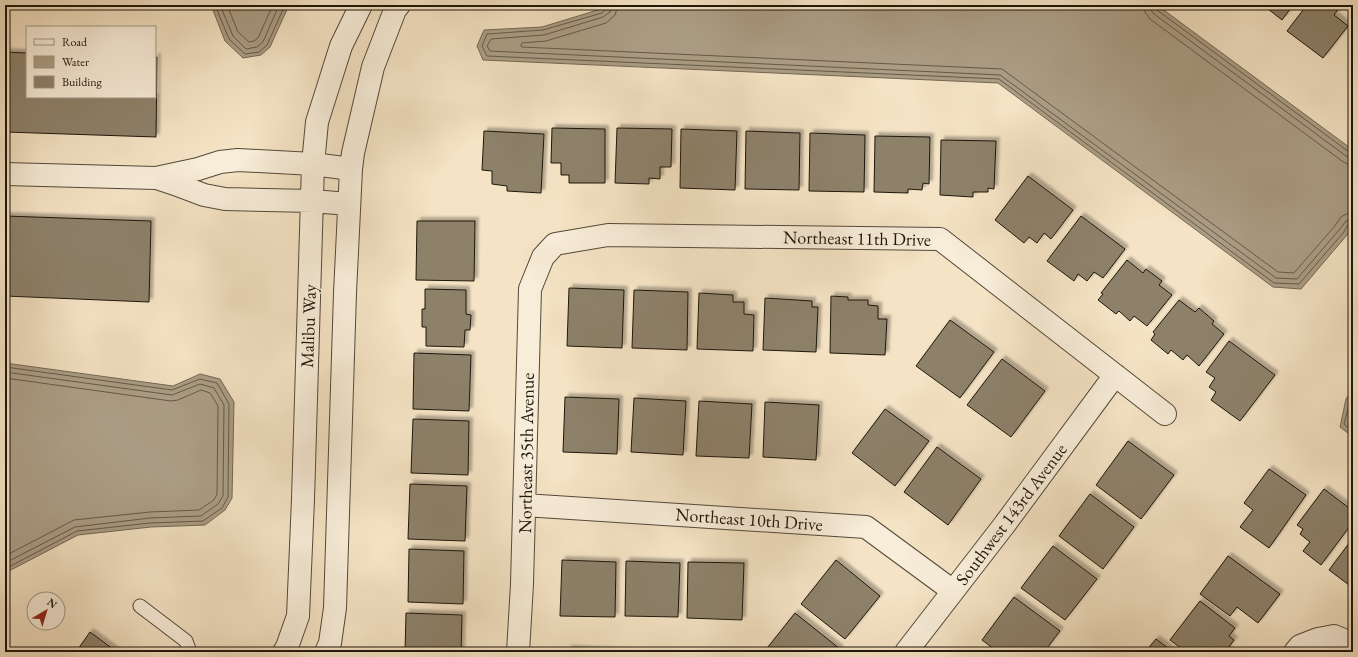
<svg xmlns="http://www.w3.org/2000/svg" width="1358" height="657" font-family="'EB Garamond',serif">
<style>
.water{fill:#ab9d85;stroke:#736754}
.lines{fill:none;stroke-linecap:round;stroke-linejoin:round}
.shore{stroke:#645a48;stroke-width:1}
.building{fill:#8d816b;stroke:#1e160b;filter:url(#shadow)}
.lane-casing{stroke:#544939;stroke-width:15}
.street-casing{stroke:#544939;stroke-width:24}
.lane{stroke:#f8edd9;stroke-width:13}
.street{stroke:#f8edd9;stroke-width:22}
.labels{text-anchor:middle;dominant-baseline:central;stroke-width:3;stroke-linejoin:round;paint-order:stroke}
.street-label{font-size:18px;fill:#1e160b;stroke:#f8edd9}
</style>
<defs>
<filter id="shadow"><feDropShadow dx="3.5" dy="-3.5" stdDeviation="1" flood-color="#0004"/></filter>
</defs>
<rect width="100%" height="100%" fill="#f4e3c4"/>
<filter id="stains"><feTurbulence type="fractalNoise" baseFrequency=".005" numOctaves="4"/><feColorMatrix values="0 0 0 0 .2 0 0 0 0 .09 0 0 0 0 .02 0 0 0 .5 -.17"/></filter>
<radialGradient id="worn" r=".72"><stop offset=".6" stop-color="#630" stop-opacity="0"/><stop offset="1" stop-color="#630" stop-opacity=".3"/></radialGradient>
<!-- water -->
<path class="water" d="M211,5H289L270,47L261,55L243,58L225,41Z
M605,5H1157L1353,150V225L1347,235L1301,289L1273,287L998,83L483,60L477,46L484,30L542,27L601,9Z
M5,363L173,386L200,374L220,379L234,402L232,498L225,510L205,525L151,527L78,535L9,571L5,575Z
M1353,389V437L1340,427L1346,399Z"/>
<g class="lines">
<!-- shore -->
<path class="shore" d="M215,5L229,39L245,54L259,52L267,45L285,5
M220,5L233,36L246,49L257,47L263,42L279,5
M227,5L238,32L249,42L254,41L258,38L273,5
M607,5L606,9L602,13L543,30L487,34L482,46L487,56L999,79L1274,283L1299,284L1343,233L1348,225L1353,224
M612,5L610,12L603,17L544,35L491,39L487,46L490,51L1000,75L1276,278L1297,279L1339,230L1346,221L1353,219
M618,5L615,15L606,23L546,41L522,43L521,45L522,47L1002,69L1278,272L1294,273L1334,227L1341,217L1346,214L1353,213
M1144,5L1145,12L1150,19L1342,161L1347,164H1353
M1150,5L1151,10L1154,14L1346,156L1353,158
M1155,5L1157,10L1349,152L1353,153
M5,367L172,390L200,379L217,383L229,404L228,497L222,508L203,521L150,523L77,531L5,569
M5,372L172,395L200,384L214,388L224,405L223,496L218,504L201,516L150,518L75,527L5,563
M5,378L171,401L178,400L201,390L210,393L218,406L217,494L214,500L199,510L150,512L74,520L5,556
M1353,396L1350,401L1344,424L1353,432"/>
</g>
<!-- building -->
<path class="building" d="M1263,5H1293L1282,20Z
M1307,5H1341L1334,15L1348,26L1323,58L1287,31Z
M5,52L27,53V97H155V57H157L156,137L5,132Z
M552,128L605,129V183H569V175H561V163H551Z
M617,128L672,129L671,167H660V179L649,178V184L615,183Z
M681,129L737,131L735,190L680,188Z
M484,131L544,134L541,193L507,191V186L492,184V171L482,170Z
M746,131L800,133L799,190L745,189Z
M810,133L865,135L864,192L809,191Z
M875,136L930,137L929,184L923,183L922,190L908,189V193L874,192Z
M941,140L996,141L994,189L988,188V192H973V197L940,195Z
M1028,176L1073,210L1051,239L1044,233L1037,243L1029,237L1024,243L995,220Z
M5,216L151,221L149,302L5,296Z
M1081,216L1125,249L1103,278L1094,272L1087,281L1078,274L1074,281L1047,261Z
M417,221H475L474,281L416,280Z
M1127,260L1143,273L1146,269L1162,281L1159,285L1172,295L1147,326L1134,316L1130,321L1119,311L1116,314L1098,300L1103,294L1101,293Z
M569,288L624,290L622,348L567,346Z
M425,289L466,290V314L471,315L470,330H465L464,347L426,346V327H422V309H425Z
M634,290L688,292L687,350L632,348Z
M699,293L733,295V302H744V314L754,315L753,351L697,349Z
M831,296L848,297V300H868V305L878,306V319H887L885,355L830,353Z
M765,298L812,301V307H818L816,352L763,350Z
M1179,300L1195,312L1199,308L1214,321L1212,324L1224,334L1199,366L1187,355L1183,360L1171,350L1168,354L1151,340L1155,334L1153,332Z
M950,320L994,352L960,398L916,366Z
M1229,341L1275,375L1240,421L1211,400L1216,392L1209,387L1215,378L1206,372Z
M414,353L471,355L469,411L413,409Z
M1002,359L1045,391L1011,437L967,405Z
M565,397L619,399L617,454L563,452Z
M634,398L686,401L683,455L631,452Z
M699,401L752,404L749,458L696,456Z
M765,402L819,405L816,460L763,457Z
M885,409L929,441L895,486L852,453Z
M413,419L469,421L468,475L411,473Z
M1128,441L1174,475L1141,519L1096,485Z
M937,447L981,479L948,525L904,492Z
M1269,469L1306,495L1269,548L1240,527L1253,510L1244,503Z
M410,484L467,486L465,541L408,539Z
M1324,489L1353,511V522L1321,565L1303,551L1310,542L1300,534L1303,529L1297,525Z
M1090,494L1134,527L1103,569L1059,536Z
M1353,538V588L1329,570Z
M1053,546L1097,579L1065,620L1021,588Z
M409,549L464,551L463,604L408,602Z
M1228,556L1280,594L1258,623L1237,607L1230,616L1200,594Z
M562,560L616,562L615,617L560,616Z
M836,560L880,596L845,639L801,604Z
M626,561L680,563L678,617L625,616Z
M688,562L744,563L742,620L687,618Z
M1014,597L1060,631L1044,652H998L982,640Z
M1200,601L1235,628L1229,636L1234,640L1226,651L1228,652H1186L1170,640Z
M406,613L462,615L461,652H405Z
M795,613L840,649L837,652H764Z
M90,632L117,652H76Z
M1156,639L1173,652H1145Z
M568,649L628,652H568Z"/>
<g class="lines">
<defs>
<path id="lane" d="M140,606L186,641L190,652"/>
<path id="street" d="M5,174L156,178L198,169L220,162L238,160L313,164L351,169
M157,178L175,184L204,195L225,199L312,201L349,204
M524,505L866,527L953,591
M284,652L287,647L298,616L303,499L313,164L317,122L341,46L361,5
M326,652L330,643L335,608L345,293L351,169L353,153L373,67L395,10L399,5
M518,652L522,584L530,289L543,257L555,244L608,235L940,239L1165,414
M906,652L1005,524L1115,375
M1295,652L1300,646L1318,639L1334,636L1353,644"/>
</defs>
<!-- lane casing -->
<use href="#lane" class="lane-casing"/>
<!-- street casing -->
<use href="#street" class="street-casing"/>
<!-- lane -->
<use href="#lane" class="lane"/>
<!-- street -->
<use href="#street" class="street"/>
</g>
<g class="labels">
<!-- street labels -->
<g class="street-label">
<text transform="translate(857 238) rotate(1)">Northeast 11th Drive</text>
<text transform="translate(308 326) rotate(-88)">Malibu Way</text>
<text transform="translate(526 453) rotate(-89)">Northeast 35th Avenue</text>
<text transform="translate(1011 514) rotate(-53)">Southwest 143rd Avenue</text>
<text transform="translate(749 519) rotate(4)">Northeast 10th Drive</text>
</g>
</g>
<!-- margin -->
<rect width="1358" height="657" fill="none" stroke="#f4e3c4" stroke-width="20"/>
<rect x="6" y="6" width="1346" height="645" fill="none" stroke="#1e160b" stroke-width="2"/>
<rect x="10" y="10" width="1338" height="637" fill="none" stroke="#1e160b"/>
<!-- legend -->
<rect x="26" y="26" width="130" height="72" fill="#f8edd9" stroke="#a19787"/>
<rect x="34" y="39" width="20" height="6" fill="#f8edd9" stroke="#a19787"/>
<text x="62" y="46" font-size="12" fill="#1e160b">Road</text>
<rect x="34" y="56" width="20" height="12" fill="#ab9d85" stroke="#a19787"/>
<text x="62" y="66" font-size="12" fill="#1e160b">Water</text>
<rect x="34" y="76" width="20" height="12" fill="#8d816b" stroke="#a19787"/>
<text x="62" y="86" font-size="12" fill="#1e160b">Building</text>
<!-- north arrow -->
<g transform="translate(46 611) rotate(38)"><circle r="19" fill="#f8edd9" stroke="#a19787"/>
<path d="M0-3L7 15L0 10L-7 15Z" fill="#8f2418"/>
<text y="-6" font-size="11" font-weight="bold" text-anchor="middle" fill="#1e160b">N</text>
</g>
<rect width="100%" height="100%" filter="url(#stains)"/>
<rect width="100%" height="100%" fill="url(#worn)"/>
</svg>
